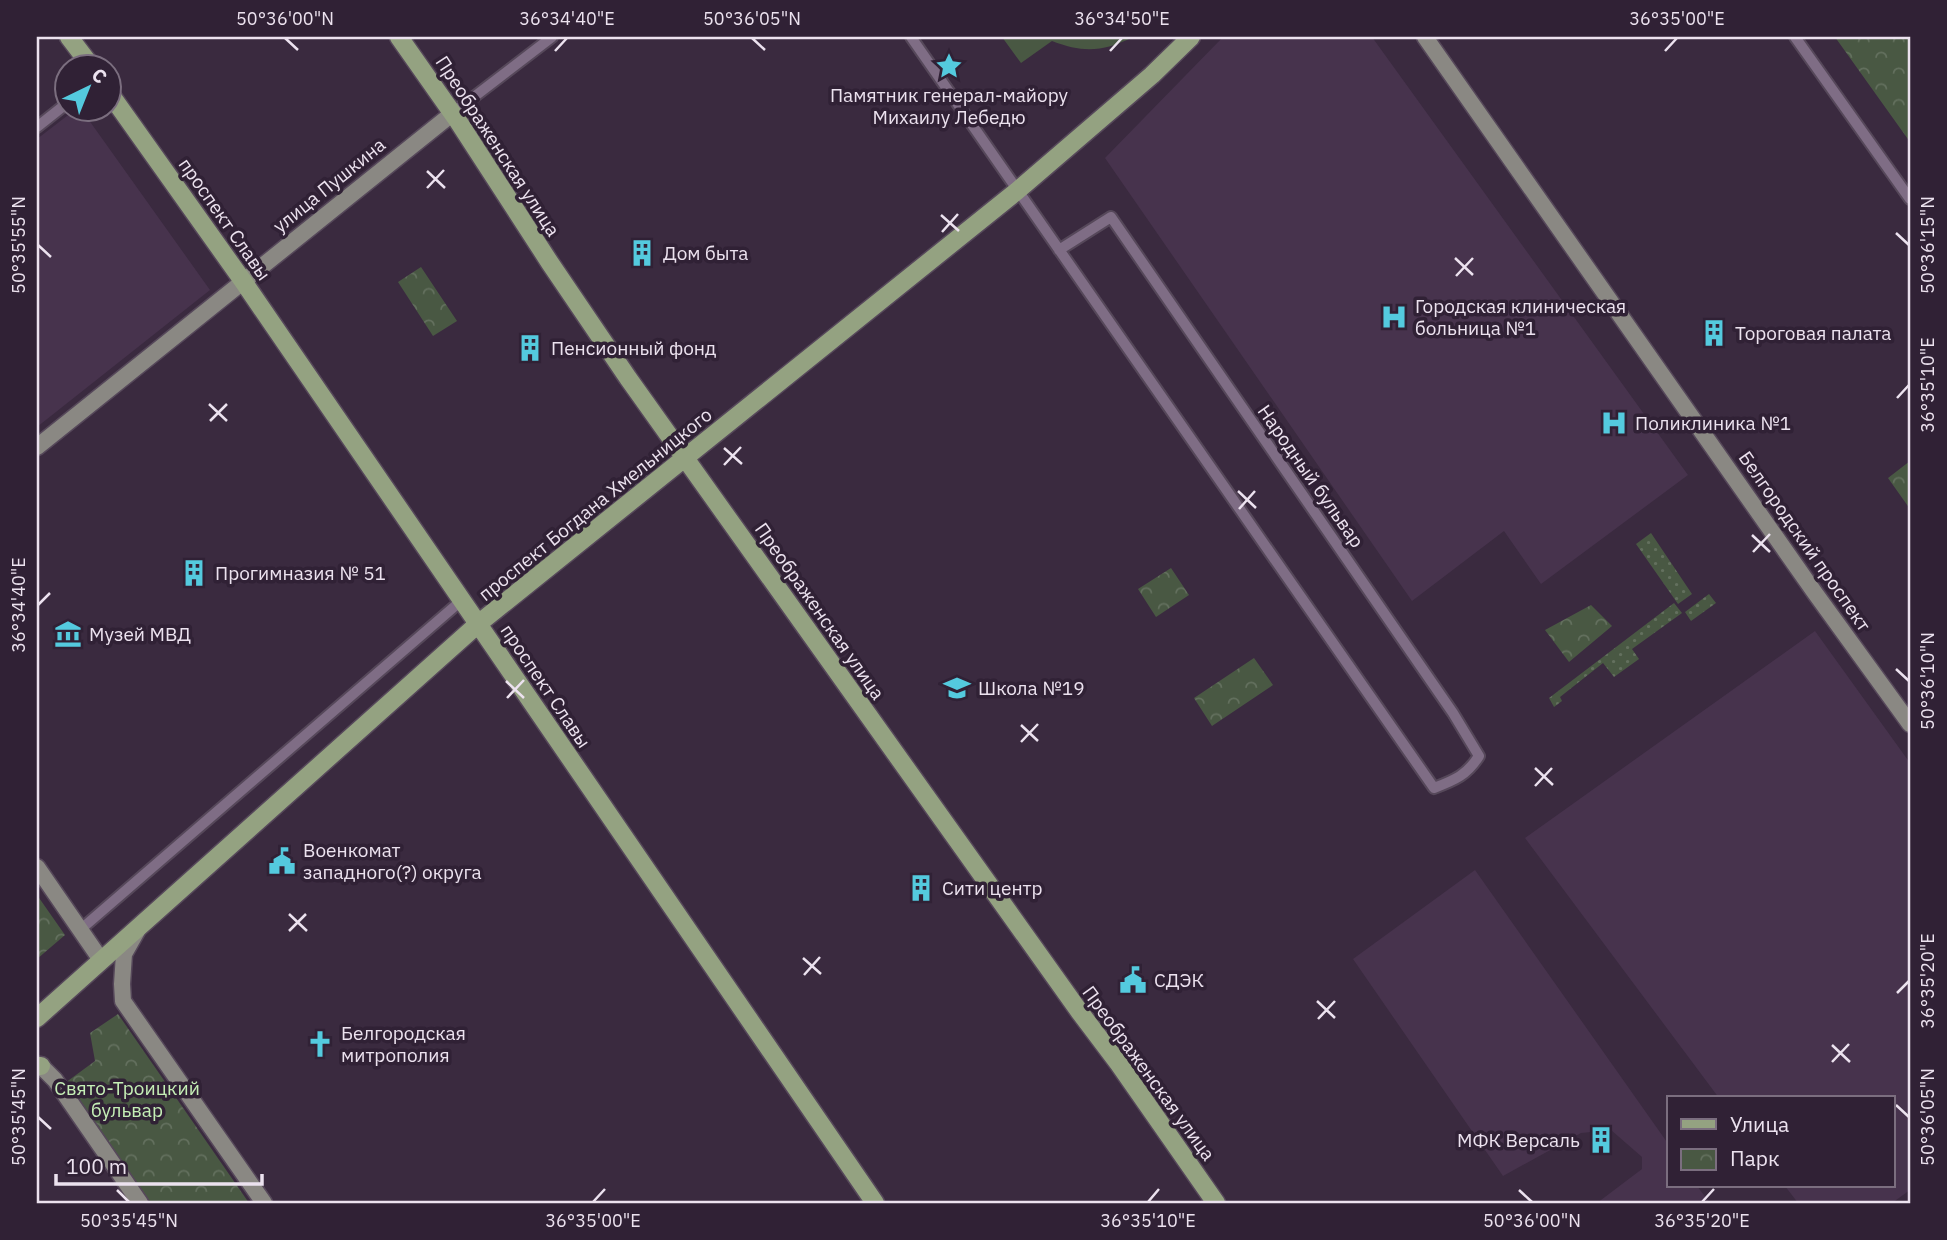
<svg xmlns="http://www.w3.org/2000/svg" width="1947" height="1240" font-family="'IBM Plex Sans',sans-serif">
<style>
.built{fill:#47334d}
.grass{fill:#495843}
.park{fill:url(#park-crowns)}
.garden{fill:url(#garden-dots)}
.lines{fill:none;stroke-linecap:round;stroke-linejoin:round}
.street-casing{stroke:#56485a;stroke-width:14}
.secondary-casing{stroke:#56485a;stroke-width:19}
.primary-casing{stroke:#56485a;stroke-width:21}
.street{stroke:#7f6d85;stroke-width:10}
.secondary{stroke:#8a8883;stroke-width:16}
.primary{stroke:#94a281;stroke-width:18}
.ticks{fill:none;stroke:#ece2ef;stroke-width:2.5}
.labels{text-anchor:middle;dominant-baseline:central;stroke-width:7;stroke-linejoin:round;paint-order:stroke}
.poi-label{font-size:19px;fill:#ece2ef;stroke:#302135;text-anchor:start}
.street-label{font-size:19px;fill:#ece2ef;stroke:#302135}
.park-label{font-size:19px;fill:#c5efb6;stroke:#302135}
.neatline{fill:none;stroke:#ece2ef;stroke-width:2.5}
.ticks-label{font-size:18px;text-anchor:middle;fill:#ece2ef}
</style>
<defs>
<pattern id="park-crowns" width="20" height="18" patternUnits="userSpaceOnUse" patternTransform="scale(1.75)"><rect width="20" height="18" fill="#495843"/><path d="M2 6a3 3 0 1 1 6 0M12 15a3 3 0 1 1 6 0" fill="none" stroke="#63705e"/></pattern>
<pattern id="garden-dots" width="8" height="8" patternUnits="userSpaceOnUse" patternTransform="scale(1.75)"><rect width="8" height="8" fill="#495843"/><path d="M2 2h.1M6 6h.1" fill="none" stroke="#63705e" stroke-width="1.8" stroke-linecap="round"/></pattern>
</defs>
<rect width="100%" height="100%" fill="#3a2a3f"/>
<!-- built -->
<path class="built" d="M1223,37H1372L1688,475L1541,584L1504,531L1412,601L1105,158Z
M76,109H81L210,290L37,427V139Z
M1815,631L1910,763V1190L1892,1203H1798L1785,1186H1893V1098H1719L1525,838Z
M1475,870L1669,1145V1186H1697L1710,1203H1597L1642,1169V1157L1611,1130L1581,1133L1503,1176L1353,959Z"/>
<!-- grass -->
<path class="grass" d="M1002,37H1133C1103,52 1083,53 1052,41L1021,63Z"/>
<!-- park -->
<path class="park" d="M1835,37H1910V142Z
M421,267L457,321L433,336L398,282Z
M1910,461V509L1888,478Z
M1171,568L1189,595L1156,617L1138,589Z
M1591,605L1612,626L1569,662L1545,630Z
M1254,658L1273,685L1212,726L1194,698Z
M37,895L65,935L37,959Z
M118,1014L249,1203H151L65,1083L95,1061L90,1033Z"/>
<!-- garden -->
<path class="garden" d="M1651,533L1692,594L1678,604L1636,544Z
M1709,594L1716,603L1691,621L1685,612Z
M1674,603L1682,613L1632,649L1639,659L1614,677L1603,663L1560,697L1562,701L1554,707L1549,698Z"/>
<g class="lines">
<defs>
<path id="street" d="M911,37L1434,788C1455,780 1467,775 1479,756L1453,713L1111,217L1059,250
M1795,37L1910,199
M453,113L552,37
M37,127L66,104
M80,930L462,600"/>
<path id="secondary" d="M1425,37L1815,593L1910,724
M37,447L453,113
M37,867L101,960
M137,931L124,954L122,984L123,1001L264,1203
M41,1066L55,1080L140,1203"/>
<path id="primary" d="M69,37L91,66
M399,37L458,121L550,263L628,378L1079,1011L1119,1064L1216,1203
M108,91L243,281L875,1203
M37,1018L478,624L1017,191L1152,75L1191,37
M37,1066H41"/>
</defs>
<!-- street casing -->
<use href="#street" class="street-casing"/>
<!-- secondary casing -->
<use href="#secondary" class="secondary-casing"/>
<!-- primary casing -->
<use href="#primary" class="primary-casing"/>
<!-- street -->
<use href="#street" class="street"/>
<!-- secondary -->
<use href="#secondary" class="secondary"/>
<!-- primary -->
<use href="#primary" class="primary"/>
</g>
<!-- ticks -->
<path class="ticks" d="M285,38L298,50M752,38L765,50M555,51L567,38M1110,51L1122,38M1665,51L1677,38M427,171L445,188M427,188L444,170M941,215L959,231M942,232L958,214M1896,233L1909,245M38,245L51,257M1455,258L1473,275M1456,276L1473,258M1897,398L1909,385M209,404L227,421M210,421L227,404M724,448L742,464M724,465L741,447M1238,491L1256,508M1239,509L1255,491M1752,535L1770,552M1753,552L1770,534M38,605L50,593M1896,669L1909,681M506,681L524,698M507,698L524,680M1021,725L1038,741M1021,742L1038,724M1535,768L1553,785M1535,786L1552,768M289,914L307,931M289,931L306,914M803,958L821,974M804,975L820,957M1897,993L1909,981M1317,1001L1335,1018M1318,1019L1335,1001M1832,1045L1850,1062M1832,1062L1849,1044M1896,1105L1909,1117M38,1117L51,1129M117,1190L129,1202M1519,1190L1532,1202M593,1202L605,1189M1148,1202L1159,1189M1702,1202L1714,1189"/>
<!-- icons -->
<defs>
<symbol id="sight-bare" viewBox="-9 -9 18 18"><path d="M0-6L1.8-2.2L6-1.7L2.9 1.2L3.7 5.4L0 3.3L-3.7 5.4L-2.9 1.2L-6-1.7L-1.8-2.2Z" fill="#54cade" stroke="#302135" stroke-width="2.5" paint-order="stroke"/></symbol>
<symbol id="building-bare" viewBox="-9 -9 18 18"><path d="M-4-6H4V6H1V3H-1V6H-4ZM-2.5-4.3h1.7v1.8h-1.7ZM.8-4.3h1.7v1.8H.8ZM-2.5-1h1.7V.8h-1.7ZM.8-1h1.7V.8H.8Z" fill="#54cade" stroke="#302135" stroke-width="2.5" paint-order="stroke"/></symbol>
<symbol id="hospital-bare" viewBox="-9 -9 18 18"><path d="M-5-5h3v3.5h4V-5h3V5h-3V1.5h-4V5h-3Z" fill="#54cade" stroke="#302135" stroke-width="2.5" paint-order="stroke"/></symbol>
<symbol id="museum-bare" viewBox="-9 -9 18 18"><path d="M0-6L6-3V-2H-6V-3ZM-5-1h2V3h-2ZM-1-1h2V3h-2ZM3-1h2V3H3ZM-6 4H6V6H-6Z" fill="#54cade" stroke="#302135" stroke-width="2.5" paint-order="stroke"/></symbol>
<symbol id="school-bare" viewBox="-9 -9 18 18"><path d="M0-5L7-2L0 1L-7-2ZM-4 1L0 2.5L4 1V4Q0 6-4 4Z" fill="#54cade" stroke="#302135" stroke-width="2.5" paint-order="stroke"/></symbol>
<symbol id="civic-bare" viewBox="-9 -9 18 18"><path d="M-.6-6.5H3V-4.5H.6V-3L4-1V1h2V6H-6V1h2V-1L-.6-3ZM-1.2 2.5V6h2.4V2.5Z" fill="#54cade" stroke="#302135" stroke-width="2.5" paint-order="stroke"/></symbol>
<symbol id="church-bare" viewBox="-9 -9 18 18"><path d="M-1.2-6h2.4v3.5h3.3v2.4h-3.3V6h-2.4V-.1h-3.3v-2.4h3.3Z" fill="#54cade" stroke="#302135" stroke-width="2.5" paint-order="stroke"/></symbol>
</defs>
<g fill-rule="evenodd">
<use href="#sight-bare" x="930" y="47" width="38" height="38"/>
<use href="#building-bare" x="623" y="234" width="38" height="38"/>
<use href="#hospital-bare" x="1375" y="298" width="38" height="38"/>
<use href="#building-bare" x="1695" y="314" width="38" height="38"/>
<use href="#building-bare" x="511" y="329" width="38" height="38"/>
<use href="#hospital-bare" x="1595" y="404" width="38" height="38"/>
<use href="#building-bare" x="175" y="554" width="38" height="38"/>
<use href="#museum-bare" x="49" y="615" width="38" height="38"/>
<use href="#school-bare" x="938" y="669" width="38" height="38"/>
<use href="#civic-bare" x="263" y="842" width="38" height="38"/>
<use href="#building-bare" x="902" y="869" width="38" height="38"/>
<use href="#civic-bare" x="1114" y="961" width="38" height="38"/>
<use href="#church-bare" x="301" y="1025" width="38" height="38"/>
<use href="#building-bare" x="1582" y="1121" width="38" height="38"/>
</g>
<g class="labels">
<!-- poi labels -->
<g class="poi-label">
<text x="949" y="95" text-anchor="middle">Памятник генерал-майору<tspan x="949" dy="22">Михаилу Лебедю</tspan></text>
<text x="663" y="253">Дом быта</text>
<text x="1415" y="306">Городская клиническая<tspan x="1415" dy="22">больница №1</tspan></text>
<text x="1735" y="333">Тороговая палата</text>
<text x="551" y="348">Пенсионный фонд</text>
<text x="1635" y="423">Поликлиника №1</text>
<text x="215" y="573">Прогимназия № 51</text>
<text x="89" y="634">Музей МВД</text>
<text x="978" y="688">Школа №19</text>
<text x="303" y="850">Военкомат<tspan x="303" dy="22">западного(?) округа</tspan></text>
<text x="942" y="888">Сити центр</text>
<text x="1154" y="980">СДЭК</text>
<text x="341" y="1033">Белгородская<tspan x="341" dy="22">митрополия</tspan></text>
<text x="1580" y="1140" text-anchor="end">МФК Версаль</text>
</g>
<!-- street labels -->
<g class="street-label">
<text transform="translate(498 146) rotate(57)">Преображенская улица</text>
<text transform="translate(329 185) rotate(-39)">улица Пушкина</text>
<text transform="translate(225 219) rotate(55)">проспект Славы</text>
<text transform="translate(1311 476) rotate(55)">Народный бульвар</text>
<text transform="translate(595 504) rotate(-39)">проспект Богдана Хмельницкого</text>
<text transform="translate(1805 541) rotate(55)">Белгородский проспект</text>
<text transform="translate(820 611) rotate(55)">Преображенская улица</text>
<text transform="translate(546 686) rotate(56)">проспект Славы</text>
<text transform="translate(1149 1073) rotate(54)">Преображенская улица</text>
</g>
<!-- park labels -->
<g class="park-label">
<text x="127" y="1088">Свято-Троицкий<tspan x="127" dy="22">бульвар</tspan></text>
</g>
</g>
<!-- border -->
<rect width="1947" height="1240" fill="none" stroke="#302135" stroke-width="77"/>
<!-- legend -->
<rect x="1667" y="1096" width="228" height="91" fill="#302135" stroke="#7b6e7f" stroke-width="2"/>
<rect x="1681" y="1119" width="35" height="10" fill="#94a281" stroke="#7b6e7f" stroke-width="2"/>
<text x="1730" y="1132" font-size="21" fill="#ece2ef">Улица</text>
<rect x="1681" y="1149" width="35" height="21" fill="url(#park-crowns)" stroke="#7b6e7f" stroke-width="2"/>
<text x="1730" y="1166" font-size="21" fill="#ece2ef">Парк</text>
<!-- north arrow -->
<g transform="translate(88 88) rotate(43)"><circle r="33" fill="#302135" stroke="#7b6e7f" stroke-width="2"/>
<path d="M0-5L12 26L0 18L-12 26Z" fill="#54cade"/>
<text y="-10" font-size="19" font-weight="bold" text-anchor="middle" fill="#ece2ef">С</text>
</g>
<!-- scale -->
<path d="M56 1174v10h206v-10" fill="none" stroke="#ece2ef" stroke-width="3.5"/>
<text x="66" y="1174" font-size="21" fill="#ece2ef" stroke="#302135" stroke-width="5" paint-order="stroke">100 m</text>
<rect x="38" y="38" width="1871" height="1164" class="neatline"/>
<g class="ticks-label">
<text x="285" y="25">50°36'00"N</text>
<text x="567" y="25">36°34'40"E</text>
<text x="752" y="25">50°36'05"N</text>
<text x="1122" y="25">36°34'50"E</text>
<text x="1677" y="25">36°35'00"E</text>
<text transform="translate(1928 245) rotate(-90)" y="6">50°36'15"N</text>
<text transform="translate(19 245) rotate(-90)" y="6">50°35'55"N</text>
<text transform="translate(1928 385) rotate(-90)" y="6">36°35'10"E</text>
<text transform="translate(19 605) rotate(-90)" y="6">36°34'40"E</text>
<text transform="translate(1928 681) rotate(-90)" y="6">50°36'10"N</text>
<text transform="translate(1928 981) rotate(-90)" y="6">36°35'20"E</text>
<text transform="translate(1928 1117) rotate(-90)" y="6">50°36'05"N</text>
<text transform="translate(19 1117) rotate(-90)" y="6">50°35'45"N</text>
<text x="129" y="1227">50°35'45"N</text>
<text x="593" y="1227">36°35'00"E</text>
<text x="1148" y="1227">36°35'10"E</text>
<text x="1532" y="1227">50°36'00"N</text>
<text x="1702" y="1227">36°35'20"E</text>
</g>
</svg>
